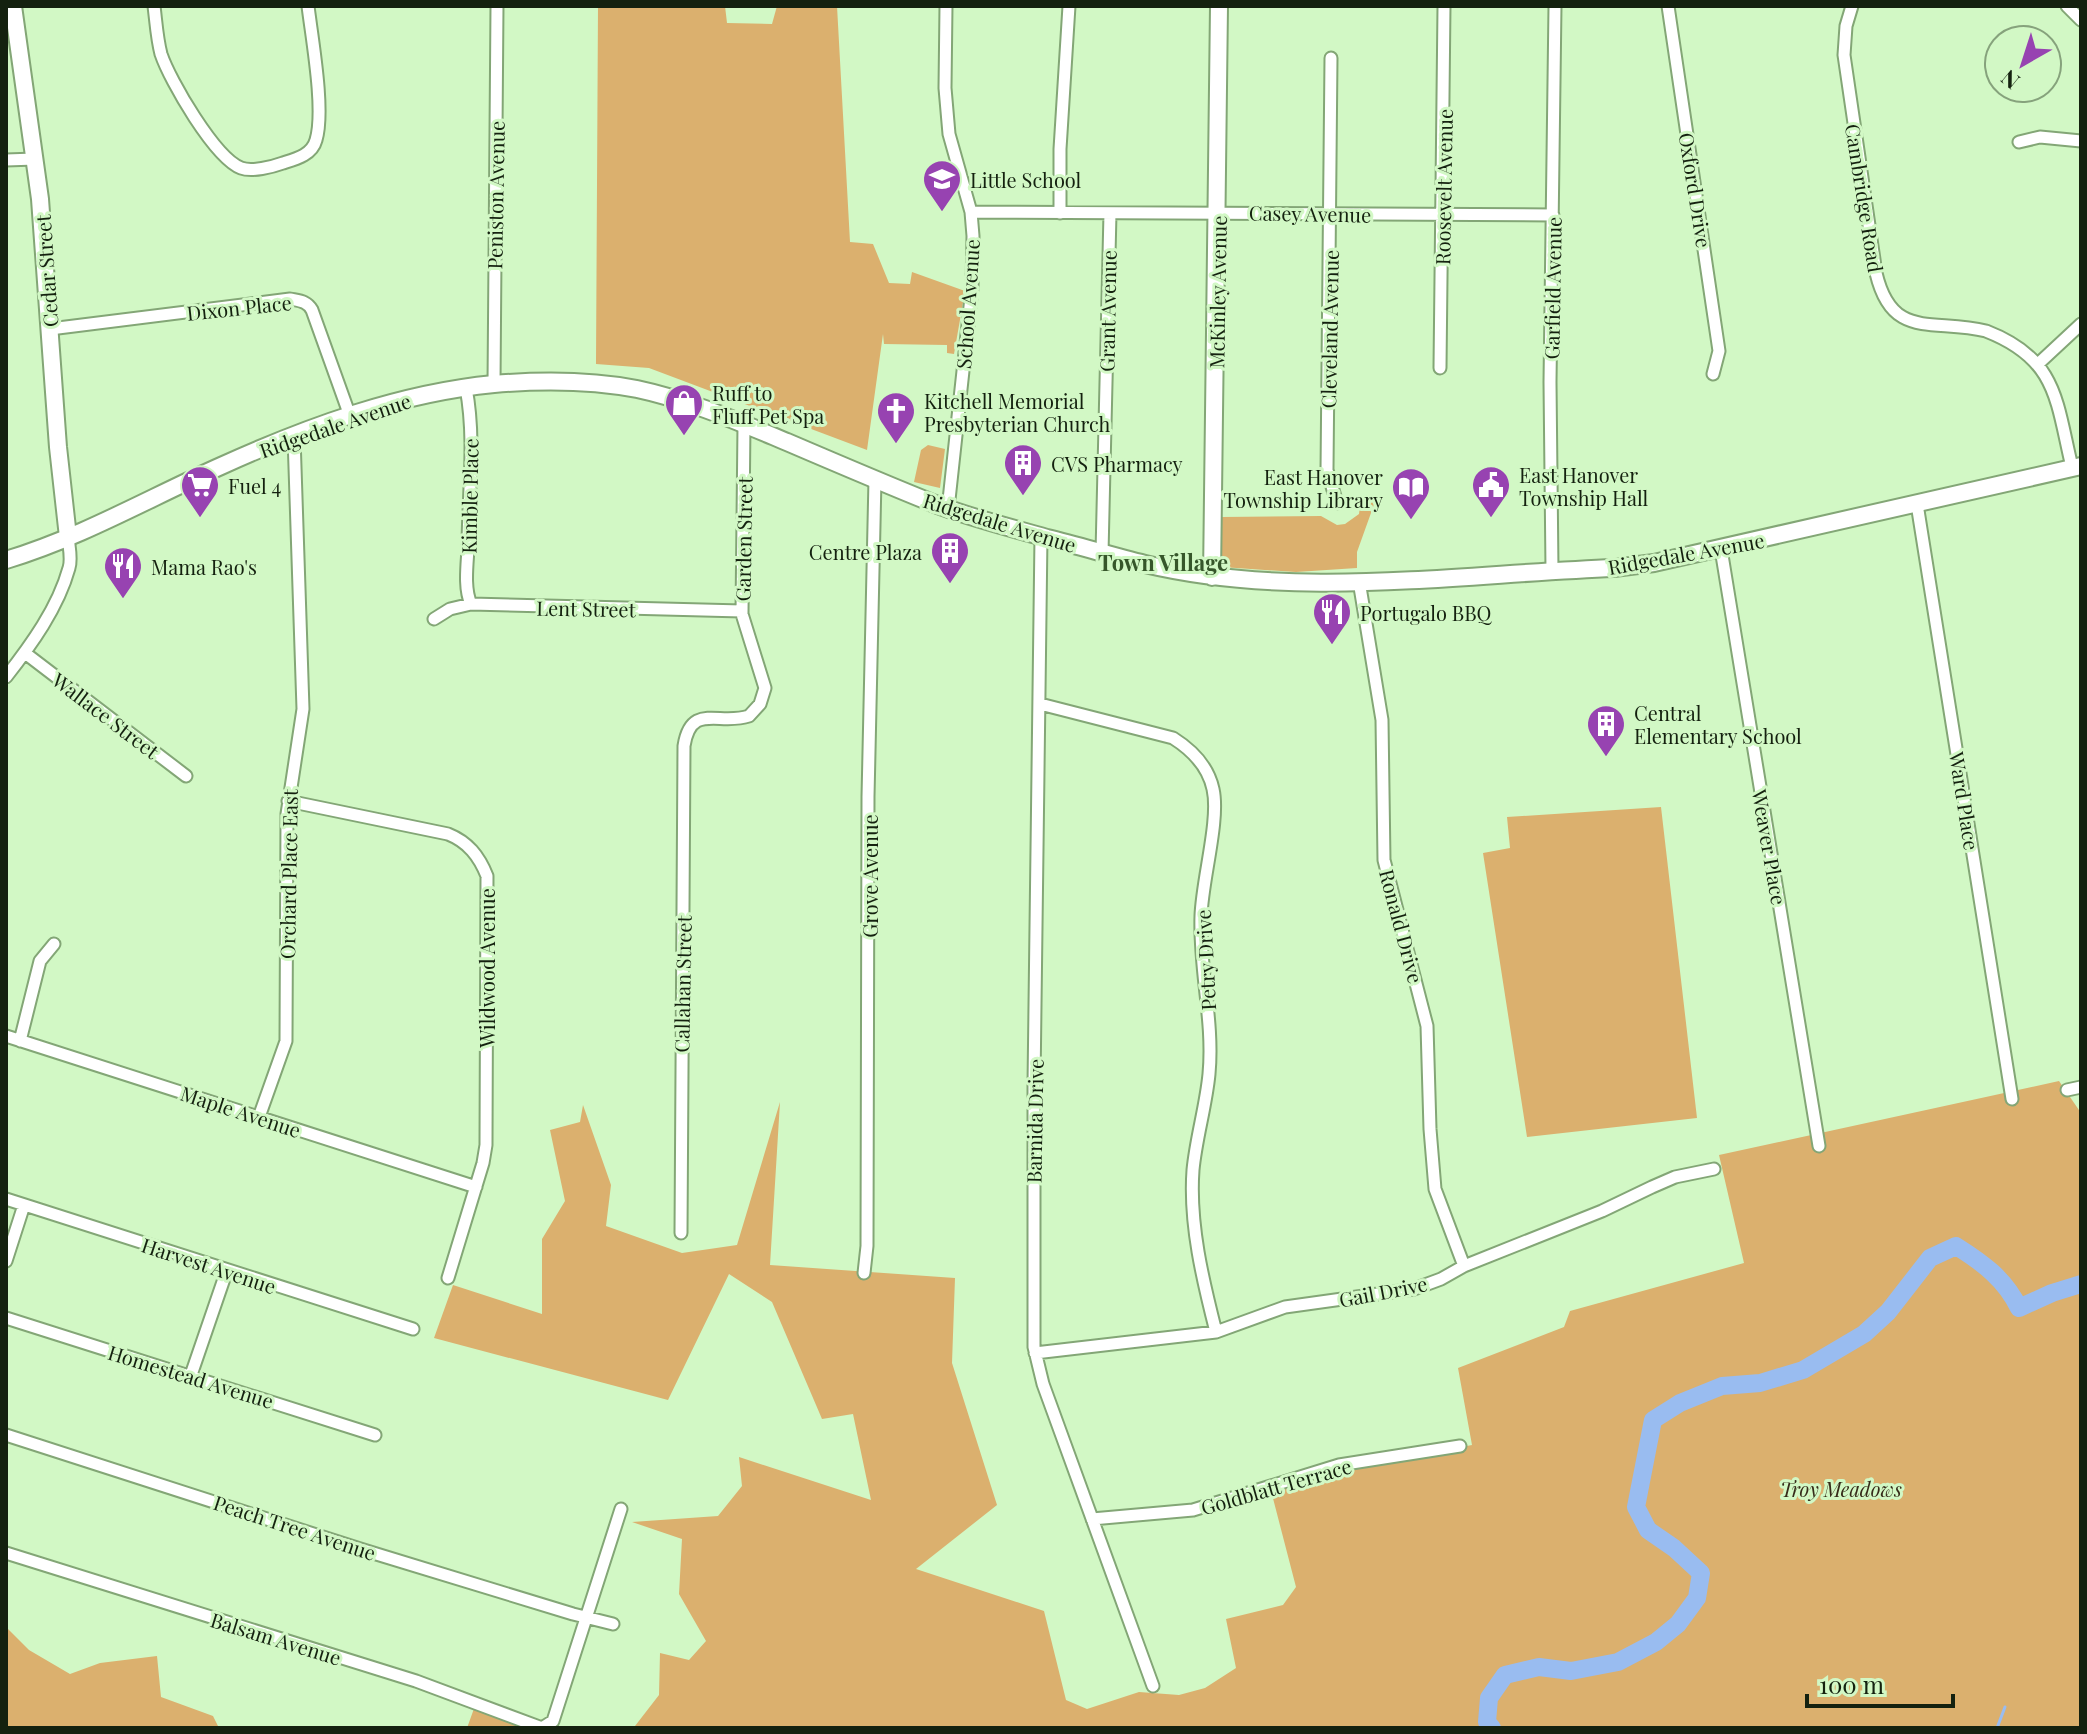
<svg xmlns="http://www.w3.org/2000/svg" width="2087" height="1734" font-family="'Playfair Display',serif">
<style>
.green{fill:#dbb06e}
.lines{fill:none;stroke-linecap:round;stroke-linejoin:round}
.stream{stroke:#99bcf0;stroke-width:3}
.river{stroke:#99bcf0;stroke-width:18}
.street-casing{stroke:#83a676;stroke-width:15}
.secondary-casing{stroke:#83a676;stroke-width:20}
.street{stroke:#fff;stroke-width:11}
.secondary{stroke:#fff;stroke-width:16}
.labels{text-anchor:middle;dominant-baseline:central;stroke-width:6;stroke-linejoin:round;paint-order:stroke}
.poi-label{font-size:20px;fill:#14210f;stroke:#d2f8c5;text-anchor:start}
.street-label{font-size:20px;fill:#14210f;stroke:#d2f8c5}
.park-label{font-size:20px;font-style:italic;fill:#362b19;stroke:#d2f8c5}
.neighbourhood-label{font-size:22px;font-weight:bold;fill:#36562a;stroke:#d2f8c5}
</style>
<rect width="100%" height="100%" fill="#d2f8c5"/>
<!-- green -->
<path class="green" d="M598,6H725L727,23L772,24L777,6H837L850,242L873,244L889,283L910,284L912,272L965,291L954,354L947,353V345L884,344L883,334L867,450L649,368L596,364Z
M928,445L945,449L940,488L914,482L921,450Z
M1361,498L1376,499L1357,552V568L1296,572L1222,567V517L1321,516L1337,525L1345,524L1359,514Z
M1661,807L1697,1118L1527,1137L1483,853L1510,848L1507,817Z
M2059,1081L2081,1113V1728H631L635,1726L659,1695L660,1653L689,1660L706,1641L679,1594L682,1539L632,1522L718,1516L742,1486L739,1457L871,1500L853,1414L822,1419L772,1302L729,1274L668,1400L434,1338L453,1285L542,1314V1239L565,1201L550,1130L580,1122L583,1105L611,1185L606,1226L682,1253L737,1245L780,1102L770,1265L955,1278L952,1363L997,1505L916,1569L1044,1611L1066,1700L1087,1709L1139,1692L1179,1695L1205,1688L1236,1668L1226,1619L1283,1605L1296,1587L1269,1483L1472,1445L1458,1368L1564,1327L1570,1311L1744,1263L1719,1155Z
M6,1627L29,1650L70,1674L100,1663L157,1656L161,1697L213,1716L219,1728H6Z
M476,1703L547,1728H467Z"/>
<g class="lines">
<!-- stream -->
<path class="stream" d="M1997,1728L2005,1707"/>
<!-- river -->
<path class="river" d="M1492,1728L1487,1722L1489,1698L1505,1675L1539,1667L1571,1671L1618,1662L1656,1642L1678,1624L1697,1598L1701,1573L1674,1548L1648,1530L1636,1507L1653,1420L1680,1403L1722,1386L1760,1383L1803,1370L1864,1334L1888,1312L1930,1258L1956,1246C1983,1263 2005,1279 2019,1308L2052,1293L2081,1284"/>
<defs>
<path id="street" d="M154,6C156,22 157,39 161,54C170,81 215,158 241,168C252,172 272,167 283,163C296,159 312,155 316,140C325,110 312,39 308,6
M946,6L945,88L949,134L971,212L973,236L972,288L948,509
M1668,6L1719,351L1713,374
M1852,6L1846,26L1844,55L1876,273C1892,341 1933,318 1986,331C2058,359 2056,401 2072,467
M2067,6L2081,20
M1331,58L1327,470L1337,503
M2019,142L2040,137L2081,141
M6,160L35,159
M971,212L1553,215
M1060,213V149L1069,6
M50,329L290,299C300,301 307,301 312,310L350,416
M2038,364L2081,324
M1440,368L1444,6
M494,384L497,6
M466,388C476,440 468,496 468,549C467,566 464,589 471,604
M1917,504L2012,1099
M1041,536L1034,1084V1347L1043,1384L1153,1686
M1721,549L1819,1146
M1102,553L1110,213
M1552,570L1550,382L1555,6
M1359,581L1382,720L1384,860L1427,1026L1430,1129L1435,1189L1464,1266
M434,619L450,609L471,604L742,611
M25,653L186,776
M6,677C31,645 58,608 69,568C72,559 69,547 68,537
M1040,704L1173,738C1192,750 1208,766 1213,789C1220,820 1202,880 1201,916C1199,969 1214,1021 1209,1074C1206,1106 1196,1138 1193,1170C1189,1224 1203,1281 1216,1332
M288,801L448,834C468,842 479,856 487,876L486,1145L483,1163L448,1278
M6,1036L476,1187
M20,1041L40,961L54,944
M2067,1090L2081,1087
M259,1117L286,1041L287,814L303,709L294,437
M6,1199L413,1329
M681,1233L684,746C691,702 719,726 749,716L760,704L765,688L742,614L744,424
M6,1261L24,1205
M864,1273L867,1246L868,797L875,479
M6,1318L375,1435
M1035,1353L1216,1332L1285,1307L1414,1289L1441,1279L1464,1266L1602,1211L1652,1187L1675,1177L1714,1169
M191,1375L227,1270
M6,1435L360,1549L573,1614L613,1624
M1092,1519L1193,1510L1339,1465L1460,1446
M6,1553L416,1681L542,1728L553,1721L621,1509"/>
<path id="secondary" d="M13,6L40,199L58,447L68,537
M6,560C82,537 149,498 221,466C307,427 400,393 494,384C541,380 590,380 637,389C689,400 739,422 787,442C836,463 885,484 935,504C971,518 1009,527 1047,538C1080,546 1112,556 1145,564C1296,600 1459,574 1614,568L1654,563L2081,466
M1212,577L1219,6"/>
</defs>
<!-- street casing -->
<use href="#street" class="street-casing"/>
<!-- secondary casing -->
<use href="#secondary" class="secondary-casing"/>
<!-- street -->
<use href="#street" class="street"/>
<!-- secondary -->
<use href="#secondary" class="secondary"/>
</g>
<!-- icons -->
<defs>
<symbol id="school-pin" viewBox="-11 -11 22 30"><path d="M0 17L-7.5 6A9.5 9.5 0 1 1 7.5 6Z" fill="#9743b1" stroke="#d2f8c5"/><path d="M0-5L7-2L0 1L-7-2ZM-4 1L0 2.5L4 1V4Q0 6-4 4Z" fill="#fff"/></symbol>
<symbol id="shop-pin" viewBox="-11 -11 22 30"><path d="M0 17L-7.5 6A9.5 9.5 0 1 1 7.5 6Z" fill="#9743b1" stroke="#d2f8c5"/><path d="M-5-2.5h2.3a2.7 3.5 0 0 1 5.4 0H5L5.5 6h-11ZM-1.5-2.5h3a1.5 2.3 0 0 0-3 0Z" fill="#fff"/></symbol>
<symbol id="church-pin" viewBox="-11 -11 22 30"><path d="M0 17L-7.5 6A9.5 9.5 0 1 1 7.5 6Z" fill="#9743b1" stroke="#d2f8c5"/><path d="M-1.2-6h2.4v3.5h3.3v2.4h-3.3V6h-2.4V-.1h-3.3v-2.4h3.3Z" fill="#fff"/></symbol>
<symbol id="building-pin" viewBox="-11 -11 22 30"><path d="M0 17L-7.5 6A9.5 9.5 0 1 1 7.5 6Z" fill="#9743b1" stroke="#d2f8c5"/><path d="M-4-6H4V6H1V3H-1V6H-4ZM-2.5-4.3h1.7v1.8h-1.7ZM.8-4.3h1.7v1.8H.8ZM-2.5-1h1.7V.8h-1.7ZM.8-1h1.7V.8H.8Z" fill="#fff"/></symbol>
<symbol id="supermarket-pin" viewBox="-11 -11 22 30"><path d="M0 17L-7.5 6A9.5 9.5 0 1 1 7.5 6Z" fill="#9743b1" stroke="#d2f8c5"/><path d="M-6-5.5h2.5l.6 2H6L4.5 2H-2.5L-4.4-4H-6ZM-1.5 3.2a1.3 1.3 0 1 0 .1 0ZM3 3.2a1.3 1.3 0 1 0 .1 0Z" fill="#fff"/></symbol>
<symbol id="civic-pin" viewBox="-11 -11 22 30"><path d="M0 17L-7.5 6A9.5 9.5 0 1 1 7.5 6Z" fill="#9743b1" stroke="#d2f8c5"/><path d="M-.6-6.5H3V-4.5H.6V-3L4-1V1h2V6H-6V1h2V-1L-.6-3ZM-1.2 2.5V6h2.4V2.5Z" fill="#fff"/></symbol>
<symbol id="library-pin" viewBox="-11 -11 22 30"><path d="M0 17L-7.5 6A9.5 9.5 0 1 1 7.5 6Z" fill="#9743b1" stroke="#d2f8c5"/><path d="M-6-4Q-3-5.5-.7-3.5V5Q-3 3-6 4ZM6-4Q3-5.5 .7-3.5V5Q3 3 6 4Z" fill="#fff"/></symbol>
<symbol id="restaurant-pin" viewBox="-11 -11 22 30"><path d="M0 17L-7.5 6A9.5 9.5 0 1 1 7.5 6Z" fill="#9743b1" stroke="#d2f8c5"/><path d="M-5-6h1v4h1v-4h1v4h1v-4h1v5L-1.5 .5V6h-2V.5L-5-1ZM5-6V6H3V1.5H1.5Q1.5-4 5-6Z" fill="#fff"/></symbol>
</defs>
<g fill-rule="evenodd">
<use href="#school-pin" x="920" y="157" width="44" height="60"/>
<use href="#shop-pin" x="662" y="381" width="44" height="60"/>
<use href="#church-pin" x="874" y="389" width="44" height="60"/>
<use href="#building-pin" x="1001" y="441" width="44" height="60"/>
<use href="#supermarket-pin" x="178" y="463" width="44" height="60"/>
<use href="#civic-pin" x="1469" y="463" width="44" height="60"/>
<use href="#library-pin" x="1389" y="465" width="44" height="60"/>
<use href="#building-pin" x="928" y="529" width="44" height="60"/>
<use href="#restaurant-pin" x="101" y="544" width="44" height="60"/>
<use href="#restaurant-pin" x="1310" y="590" width="44" height="60"/>
<use href="#building-pin" x="1584" y="702" width="44" height="60"/>
</g>
<g class="labels">
<!-- poi labels -->
<g class="poi-label">
<text x="970" y="179">Little School</text>
<text x="712" y="392">Ruff to<tspan x="712" dy="23">Fluff Pet Spa</tspan></text>
<text x="924" y="400">Kitchell Memorial<tspan x="924" dy="23">Presbyterian Church</tspan></text>
<text x="1051" y="463">CVS Pharmacy</text>
<text x="1519" y="474">East Hanover<tspan x="1519" dy="23">Township Hall</tspan></text>
<text x="1383" y="476" text-anchor="end">East Hanover<tspan x="1383" dy="23">Township Library</tspan></text>
<text x="228" y="485">Fuel 4</text>
<text x="922" y="551" text-anchor="end">Centre Plaza</text>
<text x="151" y="566">Mama Rao's</text>
<text x="1360" y="612">Portugalo BBQ</text>
<text x="1634" y="712">Central<tspan x="1634" dy="23">Elementary School</tspan></text>
</g>
<!-- street labels -->
<g class="street-label">
<text transform="translate(1443 187) rotate(-89)">Roosevelt Avenue</text>
<text transform="translate(1696 190) rotate(81)">Oxford Drive</text>
<text transform="translate(495 195) rotate(-89)">Peniston Avenue</text>
<text transform="translate(1865 198) rotate(81)">Cambridge Road</text>
<text transform="translate(1310 213) rotate(1)">Casey Avenue</text>
<text transform="translate(46 271) rotate(-94)">Cedar Street</text>
<text transform="translate(1552 288) rotate(-89)">Garfield Avenue</text>
<text transform="translate(1217 292) rotate(-89)">McKinley Avenue</text>
<text transform="translate(967 304) rotate(-86)">School Avenue</text>
<text transform="translate(239 307) rotate(-6)">Dixon Place</text>
<text transform="translate(1107 311) rotate(-89)">Grant Avenue</text>
<text transform="translate(1329 329) rotate(-89)">Cleveland Avenue</text>
<text transform="translate(335 425) rotate(-19)">Ridgedale Avenue</text>
<text transform="translate(469 496) rotate(-89)">Kimble Place</text>
<text transform="translate(1000 522) rotate(17)">Ridgedale Avenue</text>
<text transform="translate(743 539) rotate(-89)">Garden Street</text>
<text transform="translate(1686 553) rotate(-10)">Ridgedale Avenue</text>
<text transform="translate(586 608) rotate(1)">Lent Street</text>
<text transform="translate(106 715) rotate(37)">Wallace Street</text>
<text transform="translate(1965 801) rotate(81)">Ward Place</text>
<text transform="translate(1770 847) rotate(80)">Weaver Place</text>
<text transform="translate(288 874) rotate(-89)">Orchard Place East</text>
<text transform="translate(869 876) rotate(-90)">Grove Avenue</text>
<text transform="translate(1402 926) rotate(75)">Ronald Drive</text>
<text transform="translate(1205 960) rotate(-93)">Petry Drive</text>
<text transform="translate(486 968) rotate(-90)">Wildwood Avenue</text>
<text transform="translate(682 984) rotate(-89)">Callahan Street</text>
<text transform="translate(241 1111) rotate(18)">Maple Avenue</text>
<text transform="translate(1034 1121) rotate(-89)">Barnida Drive</text>
<text transform="translate(209 1265) rotate(18)">Harvest Avenue</text>
<text transform="translate(1383 1291) rotate(-11)">Gail Drive</text>
<text transform="translate(191 1376) rotate(17)">Homestead Avenue</text>
<text transform="translate(1276 1486) rotate(-16)">Goldblatt Terrace</text>
<text transform="translate(295 1527) rotate(18)">Peach Tree Avenue</text>
<text transform="translate(276 1638) rotate(17)">Balsam Avenue</text>
</g>
<!-- park labels -->
<g class="park-label">
<text x="1841" y="1488">Troy Meadows</text>
</g>
<!-- neighbourhood labels -->
<g class="neighbourhood-label">
<text x="1163" y="562">Town Village</text>
</g>
</g>
<!-- border -->
<rect width="2087" height="1734" fill="none" stroke="#14210f" stroke-width="16"/>
<!-- north arrow -->
<g transform="translate(2023 64) rotate(219)"><circle r="38" fill="#d2f8c5" stroke="#86a27c" stroke-width="2"/>
<path d="M0-6L14 30L0 20L-14 30Z" fill="#9743b1"/>
<text y="-12" font-size="22" font-weight="bold" text-anchor="middle" fill="#14210f">N</text>
</g>
<!-- scale -->
<path d="M1807 1694v12h146v-12" fill="none" stroke="#14210f" stroke-width="4"/>
<text x="1819" y="1694" font-size="24" fill="#14210f" stroke="#d2f8c5" stroke-width="6" paint-order="stroke">100 m</text>
</svg>
